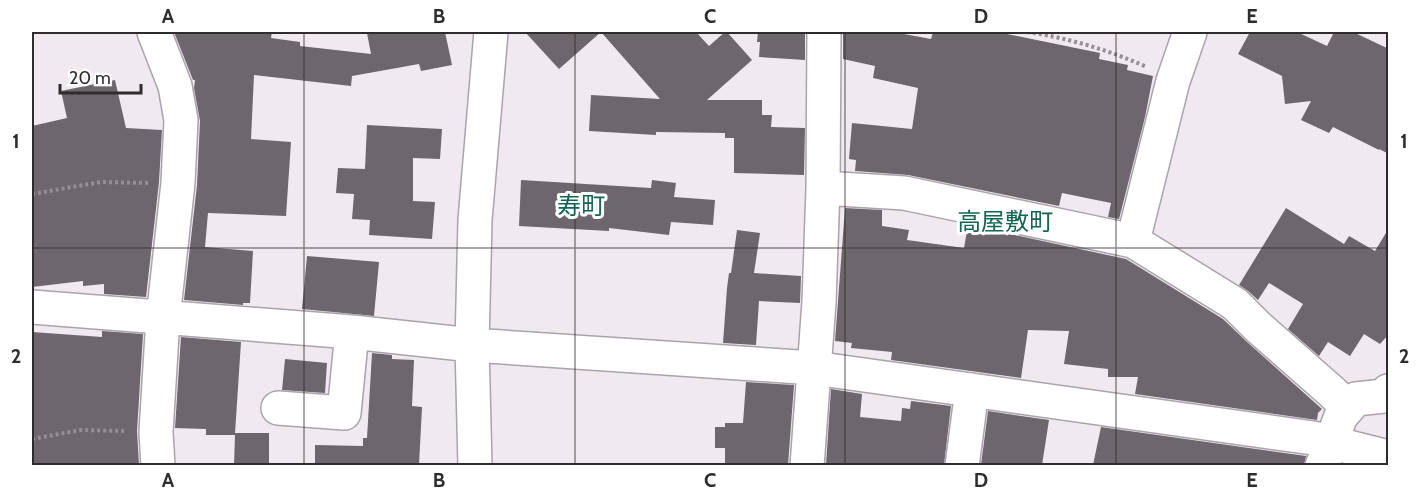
<svg xmlns="http://www.w3.org/2000/svg" width="1420" height="497" font-family="Cabin,'Noto Sans JP',sans-serif">
<style>
.building{fill:#6d676d}
.lines{fill:none;stroke-linecap:round;stroke-linejoin:round}
.minor-casing{stroke:#aaa3aa;stroke-width:36}
.path{stroke:#948f94;stroke-width:4;stroke-dasharray:3 3;stroke-linecap:butt}
.minor{stroke:#fff;stroke-width:33}
.grid{fill:none;stroke:#2e2c2e;stroke-width:1.5;stroke-opacity:0.55}
.labels{text-anchor:middle;dominant-baseline:central;stroke-width:6;stroke-linejoin:round;paint-order:stroke}
.quarter-label{font-size:24px;fill:#126555;stroke:#fff}
.neatline{fill:none;stroke:#2e2c2e;stroke-width:2}
.grid-label{font-size:20px;text-anchor:middle;font-weight:bold;fill:#2e2c2e}
</style>
<rect width="100%" height="100%" fill="#f0e9f0"/>
<!-- building -->
<path class="building" d="M174,32H272L271,38L300,42V46L371,54L367,33L379,32H445L452,65L421,71L419,64L352,76L351,86L254,75L251,139L291,142L286,216L208,213L205,247L253,251L250,303H243V305L184,300L197,185L200,121L194,88L195,80H193Z
M525,32H696L709,46L725,32H727L752,60L707,100H762V115H772L771,127L805,128L804,175L734,173V138H725V133L656,132V135L589,131L591,95L660,99L601,32L559,69Z
M758,32H805V60L759,57L760,42H757Z
M843,32H893L931,39L933,32H997L1100,53L1099,59L1128,65L1127,70L1153,76L1145,117L1119,219L1108,217L1111,203L1062,193L1059,206L908,175L855,171L856,160L849,159L852,123L912,129L918,88L873,78L875,66L843,59Z
M1250,32H1297L1327,46L1334,32H1353L1389,49V154L1379,149V150L1333,127L1329,133L1301,120L1311,101L1285,104L1282,76L1238,54Z
M115,80L126,128L162,130L159,182L146,297L104,294V284L83,286V281L32,287V126L67,118L61,91Z
M367,125L442,129L440,159L413,158V201L435,202L432,239L369,235L370,220L352,219L354,194L336,193L338,168L365,169Z
M521,180L651,188L652,180L676,183L674,197L715,200L713,225L671,222L669,235L609,228V231L519,226Z
M845,208L882,210V226L909,230L907,240L964,248L968,225L1126,259L1223,319L1246,341L1322,409L1318,413L1317,420L1135,394L1138,377H1108V369L1064,364L1069,331L1028,330L1021,378L891,360L892,352L851,348L852,343L835,341Z
M1286,208L1344,244L1349,236L1375,251L1389,228V334L1380,344L1364,334L1350,356L1328,342L1319,356L1288,329L1303,304L1269,283L1258,300L1248,291L1239,285Z
M737,230L760,233L754,273L801,276L800,303L759,301L756,345L723,343L727,288L729,273H731Z
M307,256L379,262L374,316L302,309Z
M102,331L143,334L137,431L139,465H32V332L102,337Z
M181,337L241,342L235,433H269V465H234L235,435H206V429L175,428Z
M372,353L392,355V359L414,360L412,406L422,407L419,465H315V445L363,446V438H367Z
M285,359L327,363L325,393L282,390Z
M746,382L794,385L788,465H725V448H715V427H725V423H743Z
M831,389L862,394L860,417L901,421L902,408L910,409L911,401L951,406L944,465H826Z
M988,411L1049,420L1042,465H981Z
M1101,427L1306,456L1304,465H1093Z"/>
<g class="lines">
<defs>
<path id="minor" d="M154,32L175,86L181,120L178,183L163,318L156,432L158,466
M823,188L904,193L1133,241L1235,304L1258,327L1332,392L1348,408
M1133,241L1173,81L1190,32
M32,307L352,332L472,345L814,368L1313,438L1388,457
M278,408L344,413L352,332
M475,466L472,345L475,220L491,32
M807,466L819,302L823,188L824,32
M962,466L972,390
M1322,466L1341,416L1356,399L1384,396L1388,391"/>
</defs>
<!-- minor casing -->
<use href="#minor" class="minor-casing"/>
<!-- path -->
<path class="path" d="M1027,32C1069,38 1108,50 1147,67
M32,194L101,182L150,183
M32,439L81,430L126,431"/>
<!-- minor -->
<use href="#minor" class="minor"/>
</g>
<!-- grid -->
<path class="grid" d="M304,32V466M575,32V466M845,32V466M1116,32V466M32,248H1388"/>
<g class="labels">
<!-- quarter labels -->
<g class="quarter-label">
<text x="581" y="205">寿町</text>
<text x="1005" y="221">高屋敷町</text>
</g>
</g>
<!-- border -->
<rect width="1420" height="497" fill="none" stroke="#ffffff" stroke-width="66"/>
<!-- scale -->
<path d="M60 84v9h81v-9" fill="none" stroke="#2e2c2e" stroke-width="3"/>
<text x="69" y="84" font-size="18" fill="#2e2c2e" stroke="#ffffff" stroke-width="4.5" paint-order="stroke">20 m</text>
<rect x="33" y="33" width="1354" height="431" class="neatline"/>
<g class="grid-label">
<text x="168" y="23">A</text>
<text x="439" y="23">B</text>
<text x="710" y="23">C</text>
<text x="981" y="23">D</text>
<text x="1252" y="23">E</text>
<text x="16" y="148">1</text>
<text x="1404" y="148">1</text>
<text x="16" y="363">2</text>
<text x="1404" y="363">2</text>
<text x="168" y="487">A</text>
<text x="439" y="487">B</text>
<text x="710" y="487">C</text>
<text x="981" y="487">D</text>
<text x="1252" y="487">E</text>
</g>
</svg>
